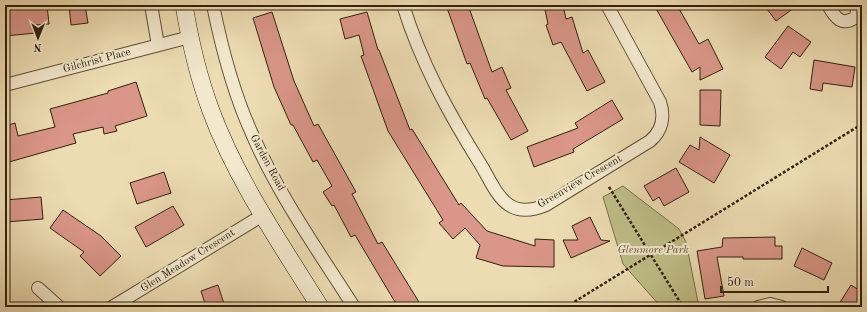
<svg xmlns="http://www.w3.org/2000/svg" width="867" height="312" font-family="'Old Standard TT',serif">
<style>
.green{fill:#bfbe88;stroke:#78704a}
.building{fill:#da9688;stroke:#31210b}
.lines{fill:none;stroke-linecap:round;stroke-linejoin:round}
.street-casing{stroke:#605035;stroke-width:14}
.secondary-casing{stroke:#31210b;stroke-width:18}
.path{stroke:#31210b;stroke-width:2.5;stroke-dasharray:3 2;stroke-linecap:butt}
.street{stroke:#f3e8cd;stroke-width:12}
.secondary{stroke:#f3e8cd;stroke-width:17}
.labels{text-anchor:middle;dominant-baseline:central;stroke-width:4;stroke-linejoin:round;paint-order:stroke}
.street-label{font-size:11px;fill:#31210b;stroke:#f3e8cd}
.park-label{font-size:11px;font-style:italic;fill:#5c5030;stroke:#f3e8cd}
</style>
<rect width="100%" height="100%" fill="#eddcb2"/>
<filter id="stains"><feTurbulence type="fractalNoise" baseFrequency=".005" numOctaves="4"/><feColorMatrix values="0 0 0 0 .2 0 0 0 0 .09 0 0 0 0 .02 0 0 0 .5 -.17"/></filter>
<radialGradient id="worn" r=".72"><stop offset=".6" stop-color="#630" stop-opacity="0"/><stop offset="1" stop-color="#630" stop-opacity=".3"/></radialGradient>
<!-- green -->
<path class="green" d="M623,186L679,229L686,242L699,307H661L623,264L603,197Z"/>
<!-- building -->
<path class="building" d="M5,5H47L49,24L35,25L36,33L5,36Z
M69,5H85L88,23L71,25Z
M446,5H468L492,72L502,67L511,88L506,90L528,131L511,140L487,98L485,99L470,63L467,64Z
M544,5H563L566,19L572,17L583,53L588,50L605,82L587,91L561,42L553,45L546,25L548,24Z
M654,5H677L699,44L708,39L723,69L700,80V67L692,72Z
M764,5H798L776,21Z
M272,12L294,81L314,126L318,124L356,192L352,194L378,244L382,242L422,307H398L355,235L351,237L334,205L332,206L323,192L332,186L317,160L313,162L293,125H291L274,87L253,18Z
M367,12L378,50H379L410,130L412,129L459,205L461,203L487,231L535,246V239L554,240V267L503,266L476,258L480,245L465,228L453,239L439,223L443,220L388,131L361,56L364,55L359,35L345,39L340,19Z
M788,26L811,42L800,57L793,52L781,69L765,57Z
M814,60L855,67L852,87L823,83L822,91L810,89Z
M136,82L147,116L115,126L117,131L104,134L103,127L73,134L76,143L9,162L5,146V126L15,123L18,136L55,127L50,109L108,93V91Z
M700,90H721L720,126L700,125Z
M612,100L623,119L573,149L574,152L534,167L527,147L578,128L575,123Z
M700,137L730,155L714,183L679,162L690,145L699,150Z
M676,168L689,192L664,206L659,197L653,201L644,186Z
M164,172L171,193L137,204L130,183Z
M41,197L43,219L6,222L5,200Z
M173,206L184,225L146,247L135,227Z
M63,210L101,236L121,256L100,276L80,256L84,252L50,228Z
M590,217L601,240L610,241L571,258L563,240H578L572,226Z
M775,237V246H782V259H743V257H717L724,296L705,299L697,251L722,247L723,238Z
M802,248L832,263L824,280L794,266Z
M218,285L225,307H206L201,291Z
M851,285L862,292V307H837Z"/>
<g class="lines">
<defs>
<path id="street" d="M151,5L158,45
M213,5C222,50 234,95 253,136C279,196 319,252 354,307
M403,5C421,63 449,114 481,165C489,178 496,196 509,205C521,213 534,210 546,205L650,141C662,131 665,117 660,102L607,5
M828,5C835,18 842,27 856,17L858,5
M5,85L190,37
M38,288L59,307
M112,307L263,215
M758,307L770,304L782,307"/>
<path id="secondary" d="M184,5C190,41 198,76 211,111C237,181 281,244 320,307"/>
</defs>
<!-- street casing -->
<use href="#street" class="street-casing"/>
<!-- secondary casing -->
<use href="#secondary" class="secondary-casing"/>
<!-- path -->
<path class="path" d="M859,39L862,43
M609,187L683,307
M566,307L862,124"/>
<!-- street -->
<use href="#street" class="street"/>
<!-- secondary -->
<use href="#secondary" class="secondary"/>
</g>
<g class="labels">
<!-- street labels -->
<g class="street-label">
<text transform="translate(97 61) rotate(-15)">Gilchrist Place</text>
<text transform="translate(267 163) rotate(62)">Garden Road</text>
<text transform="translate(580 182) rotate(-30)">Greenview Crescent</text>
<text transform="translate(188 261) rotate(-32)">Glen Meadow Crescent</text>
</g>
<!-- park labels -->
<g class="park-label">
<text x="653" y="250">Glenmore Park</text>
</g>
</g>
<!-- margin -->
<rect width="867" height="312" fill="none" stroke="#eddcb2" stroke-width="20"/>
<rect x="6" y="6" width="855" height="300" fill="none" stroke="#31210b" stroke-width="2"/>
<rect x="10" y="10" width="847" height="292" fill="none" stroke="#31210b"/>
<!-- north arrow -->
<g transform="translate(38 38) rotate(181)" stroke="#f3e8cd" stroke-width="3" paint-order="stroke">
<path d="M0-3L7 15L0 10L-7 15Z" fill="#31210b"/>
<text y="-6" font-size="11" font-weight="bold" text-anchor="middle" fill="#31210b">N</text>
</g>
<!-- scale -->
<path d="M721 286v6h107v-6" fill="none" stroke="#31210b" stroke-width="2"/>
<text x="727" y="286" font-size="12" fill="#31210b" stroke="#f3e8cd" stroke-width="3" paint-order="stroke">50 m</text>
<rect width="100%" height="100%" filter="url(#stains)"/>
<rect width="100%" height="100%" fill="url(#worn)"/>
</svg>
